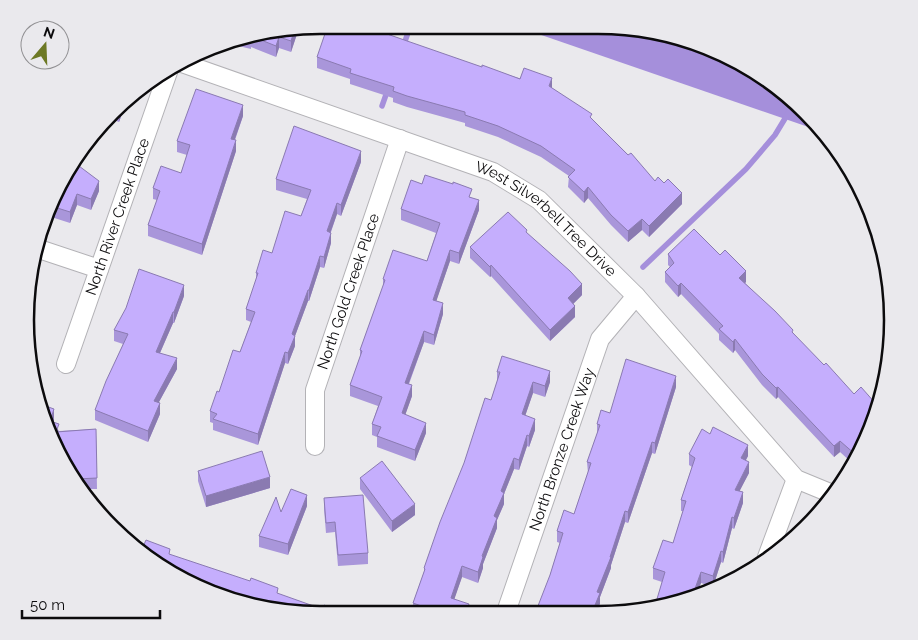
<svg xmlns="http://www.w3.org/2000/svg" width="918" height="640" font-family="Raleway,sans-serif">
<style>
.water{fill:#a58fdb}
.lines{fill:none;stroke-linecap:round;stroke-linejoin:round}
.stream{stroke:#a58fdb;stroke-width:5.5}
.street-casing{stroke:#b3b2b6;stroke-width:20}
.street{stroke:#fff;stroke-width:18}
.wall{fill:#a996da}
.shaded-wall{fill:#8a7ab1}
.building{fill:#c5aefd;stroke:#8a7ab1}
.labels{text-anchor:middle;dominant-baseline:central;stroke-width:4;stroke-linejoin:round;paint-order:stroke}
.street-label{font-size:15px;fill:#0c0b0d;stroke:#eae9ed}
.rim{fill:none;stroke:#0c0b0d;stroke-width:2.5}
</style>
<rect width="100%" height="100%" fill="#eae9ed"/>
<!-- water -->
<path class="water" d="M521,28L655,31L745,64L807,112L820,131Z"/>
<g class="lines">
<!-- stream -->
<path class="stream" d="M403,47L410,27
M382,106L388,89
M643,267L746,169L775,135L795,102"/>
<defs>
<g id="street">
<path id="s1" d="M182,63L493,172L539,200L636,296L796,479L830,493"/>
<path d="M36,248L99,269"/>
<path id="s2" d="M66,364L169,69"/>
<path id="s3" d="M315,446V390L400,139"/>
<path d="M767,557L796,479"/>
<path id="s4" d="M506,612L600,339L636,296"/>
</g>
</defs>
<!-- street casing -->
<use href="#street" class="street-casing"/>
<!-- street -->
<use href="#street" class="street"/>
</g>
<!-- wall -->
<path class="wall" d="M299,28L291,52L279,48L276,57L251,47V49L226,43L243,35Z
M317,57L482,67L552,88L592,119L655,181L682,204L649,237L642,230L628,242L611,225L588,198L584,203L568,187L569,176L541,157L498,137L465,126V123L407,107L393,102V98L350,84V79L317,68Z
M127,100L119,122L111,119L110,123L106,121L104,128L98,126Z
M243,116L235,140L236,151L202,255L148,236V225L157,200L153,199V188L181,173L187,155L177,152V141Z
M361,162L341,216L337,214L331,232V243L324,268L320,267L309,301H308L295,336V346L288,364L285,363L258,445L213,430V423L210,422V411L219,392L240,352L251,322L246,320V309L256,281V273L272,253L301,216L307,199L276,190V179Z
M75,163L99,191L91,210L77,205L70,223L45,215L48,207Z
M422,184L472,198L479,210L459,264L450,261L436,301L443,314L434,345L424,342L409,384L412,396L405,415L426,433L415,461L377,447V437L372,435V424L378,406L350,396V385L360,357V350L383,287V279L427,261L436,233L401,220V209Z
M527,233L582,295L573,304L575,317L550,341L491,276L490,277L470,258V247Z
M668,254L746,282L745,283L793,333L870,433L851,462L840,452L834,457L778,397L776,399L762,385L735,350L733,353L719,340V334L681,294L678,297L665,282V272L670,267L668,265Z
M184,296L174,323H173L160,353L177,369L159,402L160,414L148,442L95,420V410L123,344L114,341V330Z
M497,372L550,382L545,397L533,393L525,416L535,430L529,447L527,446L519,470L514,469L504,494V504L497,520V528L483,564V568L478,583L462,577L454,599L469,612L413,613V603L424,572V568L491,400L497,382Z
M676,387L655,454L652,453L628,523L625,522L611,565V568L600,597V604L550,575L560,543L557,542V531L574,514L588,473L587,462L597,434V424L610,413Z
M40,404L54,420L53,422L59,431L96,429L97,489H83L56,451Z
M689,454L748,456L746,460L749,473L739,491L743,503L734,529L732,528L723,563L721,562L713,587L701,583L696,595L655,609L662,582L653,579V568L673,543L683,511H681V500L692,467L689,465Z
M198,471L270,488L206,507L198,481Z
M360,478L415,515L392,532L360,489Z
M324,498L368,553V564L338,566L335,532L326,533L324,509Z
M307,506L288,555L259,547V536L281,512Z"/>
<!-- shaded-wall -->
<path class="shaded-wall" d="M295,28H299L291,52V41Z
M279,37V48L276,57V46Z
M552,78V89L549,86Z
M127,100L119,122V111L121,105Z
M243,105V116L231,150V139Z
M111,114V119L110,123V115Z
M106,119V121L104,128V121Z
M236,140V151L202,255V244Z
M361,151V162L341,216V205Z
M99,181V191L91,210V199Z
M588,187V198L584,203V192Z
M682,193V204L649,237V226Z
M77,194V205L70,223V212Z
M479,200V210L459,264V253Z
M337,203V214L327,242V231Z
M642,219V230L628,242V231Z
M331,233V243L324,268V257Z
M450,250V261L433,311V300Z
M320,256V267L309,301V290Z
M491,265V276L490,277V267Z
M746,271V282L739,289V278Z
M681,283V294L678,297V286Z
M582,284V295L568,309V298Z
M184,285V296L174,323V312Z
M308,290V301L295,336V346L288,364V353L292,334Z
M443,303V314L434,345V335Z
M575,306V317L550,341V330Z
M173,312V323L156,362V352Z
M424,331V342L405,393V383Z
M735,339V350L733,353V342Z
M285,352V363L258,445V434Z
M177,358V369L154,411V401Z
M550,371V382L545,397V386Z
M676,376V387L655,454V443Z
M533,382V393L522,425V414Z
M412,385V396L402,424V413Z
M778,387V397L776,399V388Z
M160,403V414L148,442V431Z
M54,409V420L50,432V421Z
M535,419V430L529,447V436Z
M426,423V433L415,461V450Z
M527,435V446L519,470V460Z
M840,441V452L834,457V446Z
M652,442V453L628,523V512Z
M748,445V456L741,469V458Z
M514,458V469L504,494V504L497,520V528L483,564V568L478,583V572L501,491Z
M749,462V473L735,500V490Z
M270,477V488L206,507V496Z
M743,492V503L734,529V518Z
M307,495V506L288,555V544Z
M415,504V515L392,532V521Z
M625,511V522L611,565V568L600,597V604L597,610H593L597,592L610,557Z
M732,517V528L723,563V552Z
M721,551V562L713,587V576Z
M462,566V577L451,609V598Z
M701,572V583L696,595L692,597Z
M469,604V612L466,613Z"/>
<!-- building -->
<path class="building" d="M328,25L364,26L482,67V65L520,79L524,68L552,78L549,86L592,114L590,117L628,155L631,153L655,181L658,177L664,183L668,179L682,193L649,226L642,219L628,231L611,215L588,187L584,192L568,177L575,170L541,146L498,126L465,115V112L407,96L393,91L394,87L350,73L351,69L317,57Z
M295,28L291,41L279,37L276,46L251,36V38L241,36Z
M196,89L243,105L231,139L236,140L202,244L148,225L160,191L153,188L161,166L181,173L190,145L177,141Z
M121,105L119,111L116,110Z
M294,126L361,151L341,205L337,203L327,231L331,233L324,257L320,256L309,290H308L292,334L295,336L288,353L285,352L258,434L213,419L217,414L210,411L217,391L219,392L233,350L240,352L255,312L246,309L258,273H256L263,250L272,253L285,211L301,216L311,190L276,179Z
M75,163L99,181L91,199L77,194L70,212L48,205Z
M425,175L453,184V182L472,189L469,197L479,200L459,253L450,250L433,300L443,303L434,335L424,331L405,383L412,385L402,413L426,423L415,450L377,436L381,427L372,424L382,397L350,385L362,351L360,350L385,280L383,279L393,250L427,261L440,223L401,209L411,180L422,184Z
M508,212L527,230L526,232L570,271L582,284L568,298L575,306L550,330L491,265L490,267L470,247Z
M694,229L720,255L725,250L746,271L739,278L775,311L793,330L792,332L824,365L826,363L854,394L861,387L876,404L870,433L856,455L840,441L834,446L778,387L776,388L762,374L735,339L733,342L719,329L723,326L681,283L678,286L665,272L674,263L668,254Z
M139,269L184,285L174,312H173L156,352L177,358L154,401L160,403L148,431L95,410L106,381L128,334L114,330L126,308Z
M502,356L550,371L545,386L533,382L522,414L535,419L529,436L527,435L519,460L514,458L501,491L504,493L494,516L497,518L482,556L483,557L478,572L462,566L451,598L469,604L466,613H441L413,603L425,569L424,568L440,522L464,463L485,398L491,400L500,372H497Z
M626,359L676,376L655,443L652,442L628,512L625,511L610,557H611L597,592L600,593L593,610L536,611L550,575L563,533L557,531L564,510L574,514L591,463L587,462L600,425L597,424L601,410L610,413Z
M40,404L54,409L50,421L59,424L56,432L96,429L97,478L76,479L66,466V464H65L56,451Z
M713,427L748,445L741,458L749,462L735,490L743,492L734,518L732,517L723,552L721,551L713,576L701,572L692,597L654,609L665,572L653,568L663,540L673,543L686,501L681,500L695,458L689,454L702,429L710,434Z
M262,451L270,477L206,496L198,471Z
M382,461L415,504L392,521L360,478Z
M291,489L307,495L288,544L259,536L276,497L281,512Z
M363,495L368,553L338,555L335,522L326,523L324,498Z
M146,540L170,549L169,554L250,581L251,578L278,588L277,593L322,609L324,605L349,615H320L207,592L142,549Z"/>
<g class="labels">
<!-- street labels -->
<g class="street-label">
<text stroke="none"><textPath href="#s2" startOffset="156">North River Creek Place</textPath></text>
<text stroke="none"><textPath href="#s1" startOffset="400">West Silverbell Tree Drive</textPath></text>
<text stroke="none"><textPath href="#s3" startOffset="160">North Gold Creek Place</textPath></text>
<text stroke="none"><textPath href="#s4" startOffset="172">North Bronze Creek Way</textPath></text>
</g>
</g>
<!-- crop -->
<path d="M0 0H918V640H0ZM320 34H598A286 286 0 0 1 884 320V320A286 286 0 0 1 598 606H320A286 286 0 0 1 34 320V320A286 286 0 0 1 320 34Z" fill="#eae9ed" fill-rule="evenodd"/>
<path class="rim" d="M320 34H598A286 286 0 0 1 884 320V320A286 286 0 0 1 598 606H320A286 286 0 0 1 34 320V320A286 286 0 0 1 320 34Z"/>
<!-- north arrow -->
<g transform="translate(45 45) rotate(19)"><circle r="24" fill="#eae9ed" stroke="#919093"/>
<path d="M0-4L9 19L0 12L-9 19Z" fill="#6d7925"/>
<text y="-8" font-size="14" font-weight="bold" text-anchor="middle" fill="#0c0b0d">N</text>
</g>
<!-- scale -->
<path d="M22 610v8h138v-8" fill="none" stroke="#0c0b0d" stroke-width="2.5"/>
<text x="30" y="610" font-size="15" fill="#0c0b0d" stroke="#eae9ed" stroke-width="4" paint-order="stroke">50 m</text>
</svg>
